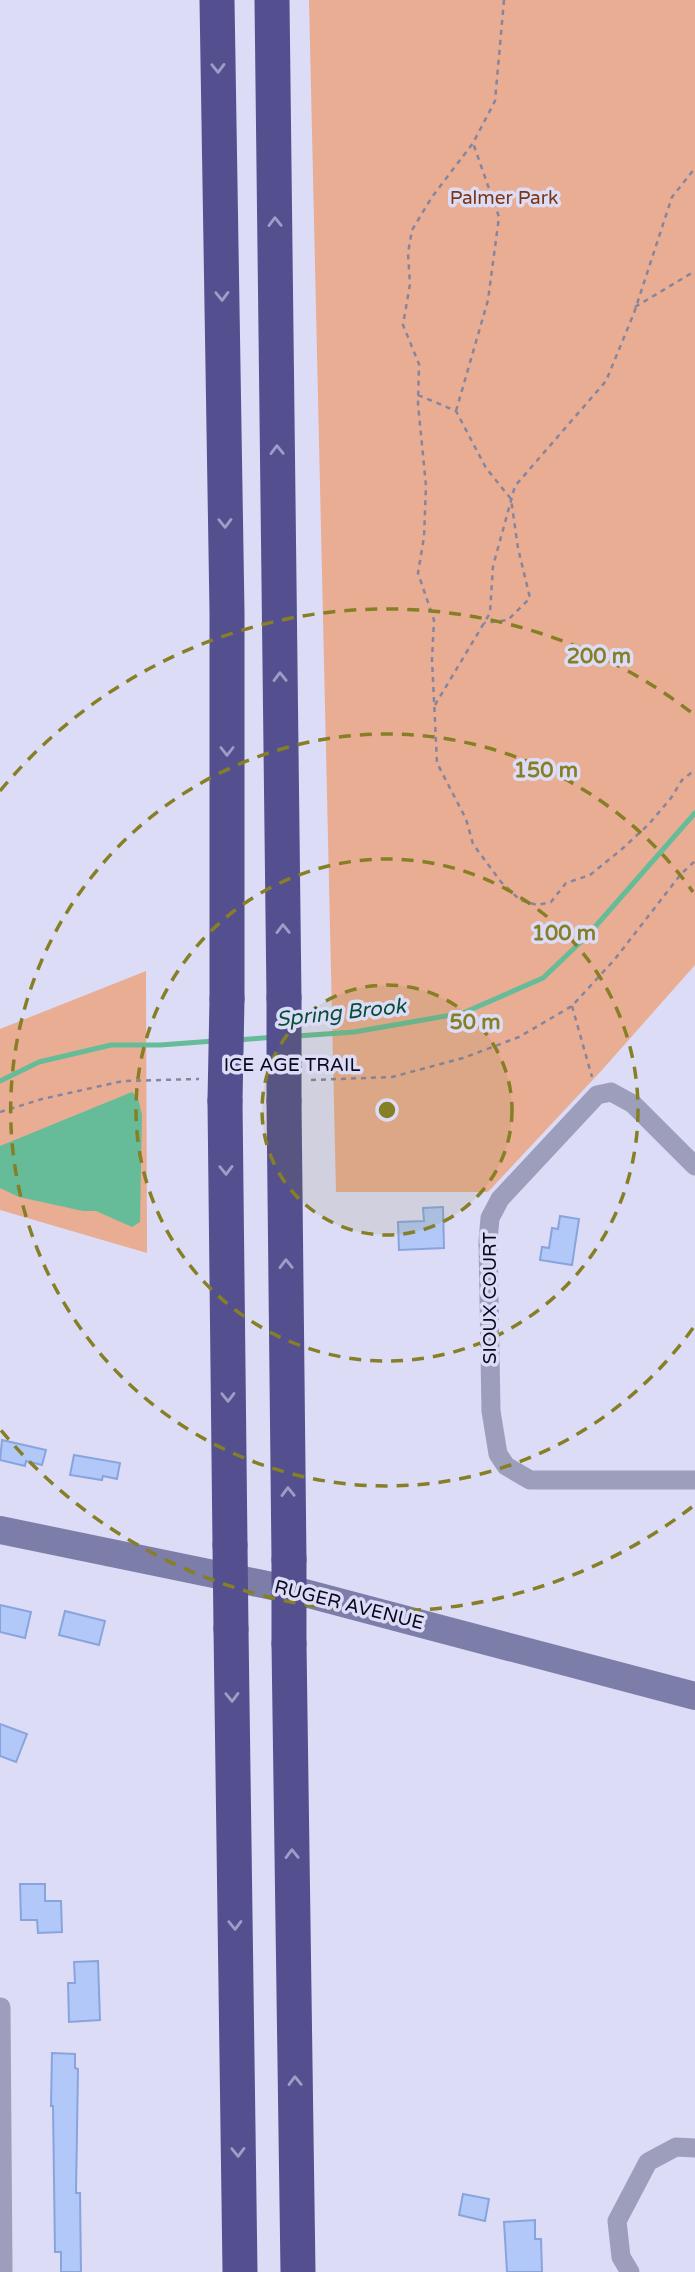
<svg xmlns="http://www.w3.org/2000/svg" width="695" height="2272" font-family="'Varela Round',sans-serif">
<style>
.green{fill:#e9ad93}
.water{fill:#66bc98}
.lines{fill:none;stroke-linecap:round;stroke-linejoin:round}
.stream{stroke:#66bc98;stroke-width:5}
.building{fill:#b1c8f8;stroke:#89a4dd;stroke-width:2}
.path{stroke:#86859e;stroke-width:2.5;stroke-dasharray:5 5;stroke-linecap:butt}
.street{stroke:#9d9dbc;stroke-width:19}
.secondary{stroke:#7d7da9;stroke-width:28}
.highway{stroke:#54508f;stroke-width:35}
.highway-bridge{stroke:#54508f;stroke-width:35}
.oneway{stroke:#9f9dc8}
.ring{fill:none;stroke:#867f26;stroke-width:3.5;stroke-dasharray:12 9}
.labels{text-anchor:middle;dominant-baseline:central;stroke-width:7;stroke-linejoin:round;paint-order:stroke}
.park-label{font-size:19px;fill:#7a3715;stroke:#dcdcf7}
.street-label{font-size:19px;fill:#0a081e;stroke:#dcdcf7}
.water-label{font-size:21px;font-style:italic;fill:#044f37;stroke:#dcdcf7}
.centre{fill:#867f26;stroke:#dcdcf7;stroke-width:3.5}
.ring-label{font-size:21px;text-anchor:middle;font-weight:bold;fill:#867f26;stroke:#dcdcf7;stroke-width:7;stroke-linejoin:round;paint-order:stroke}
</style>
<rect width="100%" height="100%" fill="#dcdcf7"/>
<!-- green -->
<path class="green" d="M309,0H695V965L602,1070L488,1192H336Z
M146,971L147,1253L0,1210V1029Z"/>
<!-- water -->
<path class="water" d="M132,1092L138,1098L142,1115L140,1222L132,1227L96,1211H83L19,1197L0,1188V1146Z"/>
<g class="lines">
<!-- stream -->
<path class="stream" d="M297,1036L354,1032L463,1013L543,978L587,936L695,813
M238,1040L274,1037
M0,1081L39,1062L111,1045H160L214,1041"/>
</g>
<!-- building -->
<path class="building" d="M443,1207L444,1248L399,1250L398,1222L424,1221L423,1208Z
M560,1216L579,1219L572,1265L540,1260L542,1247L549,1248L552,1228L558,1229Z
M2,1440L46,1450L42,1465L26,1461L25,1466L0,1460Z
M74,1455L120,1463L117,1479L103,1476L102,1480L70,1475Z
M0,1605L31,1612L25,1638L0,1632Z
M65,1611L105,1621L99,1645L59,1635Z
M0,1724L27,1734L16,1762L0,1756Z
M20,1884H45V1901H61L62,1932L38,1933L37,1920H21Z
M98,1961L100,2020L69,2022L68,1983H75L74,1962Z
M52,2053L75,2054V2068L78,2069L76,2193H80L81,2272H61V2252H55L53,2106H51Z
M463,2194L489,2199L485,2221L459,2215Z
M535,2220V2239H541L542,2272H507L504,2222Z"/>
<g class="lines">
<!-- path -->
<path class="path" d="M504,0L495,101L473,143L432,197L412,230L408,253L410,284L403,325L419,364L418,404L426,486L424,537L418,573L434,620L432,659L437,763L466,819L473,844L501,882L520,900L537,905L551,902L566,883L590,875L622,849L649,824L671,798L682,780L695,770
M635,307L695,271
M418,395L456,411L486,468L511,499L518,548L530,598L508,620L484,623
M456,411L488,300L499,217L473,143
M435,705L490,613L493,566L515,486L606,381L634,313L672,197L695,168
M572,1006L592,1077
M311,1080L392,1077L463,1058L519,1037L572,1006L615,959L681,874L695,861
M0,1112L42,1099L123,1081L199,1079"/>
<!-- street -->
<path class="street" d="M695,1166L633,1104L611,1092L597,1095L500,1199L490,1218L488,1241L491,1411L498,1454L506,1466L530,1480H695
M1,2007L3,2272
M630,2272L621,2257L617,2221L648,2162L676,2147L695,2148"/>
<!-- secondary -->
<path class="secondary" d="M0,1530L301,1592L695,1696"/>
<!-- highway -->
<path class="highway" d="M217,0L227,612V999
M272,0L284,998
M225,1101L230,1545
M284,1101L289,1560
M231,1629L240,2272
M289,1644L298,2272"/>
<!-- highway-bridge -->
<path class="highway-bridge" d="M284,998V1101
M225,1101L227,999
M230,1545L231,1629
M289,1560V1644"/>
</g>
<!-- one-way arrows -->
<defs><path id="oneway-chevron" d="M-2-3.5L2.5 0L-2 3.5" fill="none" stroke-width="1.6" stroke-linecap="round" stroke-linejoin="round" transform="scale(1.75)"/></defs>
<g class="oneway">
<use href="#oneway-chevron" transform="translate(218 68) rotate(89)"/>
<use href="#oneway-chevron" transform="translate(275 222) rotate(-91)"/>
<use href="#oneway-chevron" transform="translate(222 296) rotate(89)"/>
<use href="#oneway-chevron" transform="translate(277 450) rotate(-91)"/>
<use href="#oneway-chevron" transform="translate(225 523) rotate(89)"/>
<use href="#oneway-chevron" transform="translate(280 677) rotate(-91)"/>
<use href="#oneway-chevron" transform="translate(227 751) rotate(90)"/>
<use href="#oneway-chevron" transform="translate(283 929) rotate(-91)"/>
<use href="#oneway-chevron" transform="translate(226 1170) rotate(89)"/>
<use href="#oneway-chevron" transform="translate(286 1264) rotate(-91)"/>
<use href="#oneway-chevron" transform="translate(228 1397) rotate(89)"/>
<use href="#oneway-chevron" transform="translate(288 1492) rotate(-91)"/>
<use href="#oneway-chevron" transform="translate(232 1697) rotate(89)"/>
<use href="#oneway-chevron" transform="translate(292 1854) rotate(-91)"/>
<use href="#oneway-chevron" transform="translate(235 1925) rotate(89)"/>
<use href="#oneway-chevron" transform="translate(295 2081) rotate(-91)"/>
<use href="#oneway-chevron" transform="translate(238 2152) rotate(89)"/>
</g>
<!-- distance rings -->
<circle cx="387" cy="1110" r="125" fill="#867f26" fill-opacity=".12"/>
<g class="ring">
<circle cx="387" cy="1110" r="125"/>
<circle cx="387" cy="1110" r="251"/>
<path d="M693 1328A376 376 0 1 1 693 892"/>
<path d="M692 1507A501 501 0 0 1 0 1429M0 791A501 501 0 0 1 692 713"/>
</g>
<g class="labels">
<!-- park labels -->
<g class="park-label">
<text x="504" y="198">Palmer Park</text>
</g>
<!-- street labels -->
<g class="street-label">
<text x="292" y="1065">ICE AGE TRAIL</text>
<text transform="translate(490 1298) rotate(-90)">SIOUX COURT</text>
<text transform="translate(349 1605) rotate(14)">RUGER AVENUE</text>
</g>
<!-- water labels -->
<g class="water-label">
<text transform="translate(341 1013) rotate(-6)">Spring Brook</text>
</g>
</g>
<circle cx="387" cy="1110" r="10" class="centre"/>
<g class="ring-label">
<text x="599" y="663">200 m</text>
<text x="546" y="777">150 m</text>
<text x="564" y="940">100 m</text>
<text x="475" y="1029">50 m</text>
</g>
</svg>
